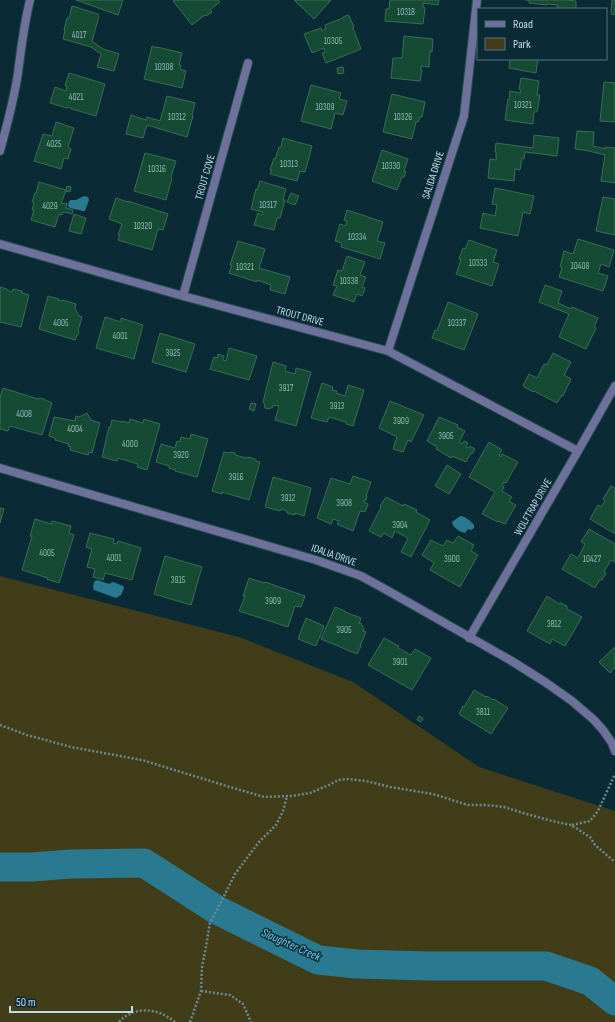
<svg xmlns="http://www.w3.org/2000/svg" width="615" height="1022" font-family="'Sofia Sans Condensed',sans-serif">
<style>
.green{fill:#423d19}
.water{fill:#297a91}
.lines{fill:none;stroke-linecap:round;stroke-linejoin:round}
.river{stroke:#297a91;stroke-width:29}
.building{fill:#154b34;stroke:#396d54}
.minor-casing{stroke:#274751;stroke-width:10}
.path{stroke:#6a8a94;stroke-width:2.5;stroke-dasharray:2 2;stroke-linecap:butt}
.minor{stroke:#6e719a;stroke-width:8}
.labels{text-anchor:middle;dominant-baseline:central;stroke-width:3;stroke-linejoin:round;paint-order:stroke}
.number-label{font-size:9px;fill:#94b8ba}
.street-label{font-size:11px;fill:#bedce7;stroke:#0a2b35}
.water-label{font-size:12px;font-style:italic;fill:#72d4f4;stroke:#0a2b35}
</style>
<rect width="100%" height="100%" fill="#0a2b35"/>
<!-- green -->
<path class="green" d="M0,576L239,637L353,682L479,767L615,811V1022H0Z"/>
<!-- water -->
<path class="water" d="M84,196L88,197L89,200L85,211H83L70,208L68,206L69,201L71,200H76Z
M461,516C466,517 471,521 474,525V528L471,530L468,529L465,533C460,532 452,527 452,522L459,517Z
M97,580L109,584L113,582L123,586L124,588L121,595L116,598L94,590L93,587L94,582Z"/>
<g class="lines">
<!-- river -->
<path class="river" d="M0,867H32L71,864L144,863L217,910L318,960L357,964L428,966H546L590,981L615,1001"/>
</g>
<!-- building -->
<path class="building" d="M76,0H123L118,15Z
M175,0H218L220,2L210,10L212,12L206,16L205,15L192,25L173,1Z
M294,0H331L314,19Z
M390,0H439L438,5L423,3V7L425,8L423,24L385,21L386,9H389Z
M525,0H565L576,1V9H557L558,5L547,4V5L529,3V0Z
M612,0H615V15L611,14Z
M72,6L98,14L99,16L92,41L103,49L119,54L114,71L97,67L101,54L91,47L63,39L65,30H64L67,18H69Z
M348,15L349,16L354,27L353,28L361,49L326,63L322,53L325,52L324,48L312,53L304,34L321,28L322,31L326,29L325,25L343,18V17Z
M404,36L433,39L432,52L430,51L429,67L421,66V70H422L420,81L391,78L393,58H402Z
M152,46L157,48V47L182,53L179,65H181L180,69L186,71L182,88L144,79Z
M510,59H538L536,73L509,68Z
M343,67L344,73L338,74L337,68Z
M69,73L105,84L96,116L72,109L68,107L67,108L50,103L55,87L66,91L67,87L65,86Z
M521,78L539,81L537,95H540L537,112H534L533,124L505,120L508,99L509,100L510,91L520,93L521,90L519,89Z
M604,82L615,83V122L600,121Z
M311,85L341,93L339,99L347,101L343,115L335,113L331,129L301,121Z
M392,94L425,102L422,117H420L418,122H416L412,139L383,132Z
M167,96L195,103L192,115L193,116L187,137L147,125L143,138L126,134L131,115L146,120L147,117L160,121Z
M56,122L74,128L68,147L71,149L68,159L64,158L61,169L34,161L43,134L52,136Z
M577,131L594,132L593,146L605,149V147L615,148V183L601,181L605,155L589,151L575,149Z
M534,135L559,138L557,156L525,152L524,159L522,158L520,170L515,169L514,181L488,178L490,159L496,160L497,158H496V152H495L496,143L533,148Z
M283,138L312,146L305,172L300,171L297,181L270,174L272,170H270L274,158L275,159L279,147H281Z
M382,150L408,159L404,171L406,172L404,177H402L397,190L372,181Z
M145,153L176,161L171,177L172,178L166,200L134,191Z
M260,181L286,189L283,200H285L280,218H277L274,230L254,225L258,213L262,215L263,212L251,209L256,189L257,190Z
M39,182L66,190L61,204L67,203L66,208L73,210L72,214L65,212L62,213V215L59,214L55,227L31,220L34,210H32L34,203L32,202L35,193H36Z
M67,186L71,187L70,192L66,191Z
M495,188L534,196L530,214L523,212L518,236L480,228L483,213L495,216L497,205L492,204Z
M291,193L299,196L295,205L287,202Z
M603,197L615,199V235L596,231Z
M116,198L128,202V201L168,214L163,230L158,229L152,250L118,240L120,235H118L122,224L109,219Z
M347,210L383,222L377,241L385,243L380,259L341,247L342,243L335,241L340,224L346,226L347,221L344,220Z
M74,214L86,218L81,234L69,231Z
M578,239L614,250L609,267L601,264L598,273L608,276L603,291L559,277L562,268L560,267L564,251L573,254Z
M469,240L497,250L493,262L499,264L492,286L456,274L461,260L459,259L463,248L465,249Z
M238,241L265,249L259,268L290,277L285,294L270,290L271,285L257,280V282L229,273L232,265H230Z
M347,256L365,262L360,275L366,277L362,287L365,288L362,296L357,294L354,302L333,295L337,286L333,285L338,270L342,271Z
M545,285L562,291L558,303L571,309L572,307L598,318L594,327L596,328L586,349L559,337L569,314L539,302Z
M0,287L7,289V290L12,292L13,289L22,291V293L29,295L21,327L0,322Z
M48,296L59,299L58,300L63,301V300L76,304L75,308L79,316L82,317L78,331H79L78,335H77L75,340L39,329Z
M448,302L478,314L464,350L432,338L435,330L437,331Z
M105,317L121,322V318L143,325L134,359L96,348Z
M160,333L195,344L186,372L152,362Z
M229,348L257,356L249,380L210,369L214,357L217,358L218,354L224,356L223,360L226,361Z
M553,353L571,362L564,375L571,379L563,396L562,395L557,403L534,391L533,392L523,386L529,374L537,378L544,364L547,365Z
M273,362L286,366L285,371L288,372L295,374L296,368L311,372L296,426L275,420L279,406L274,405L273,407L269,409L265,408L264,403L263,402Z
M322,383L333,387L332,390L337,391L336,393L345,396L348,385L364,390L353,426L346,424V422L329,417L327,422L311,418Z
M3,388L38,399L41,398L52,403L42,435L10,426L8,431L0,429V398Z
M390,401L424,415L411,442L408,440L403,452L393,449L397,437L379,428Z
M251,403L256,404L254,411L249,409Z
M87,413L91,420L100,423L92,453L89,452L88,455L70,450L71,447L68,446L69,444L55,440V438L49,436L54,417L75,421L76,416L79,417Z
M439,417L458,425L457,427L465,431L459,443L462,444L464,441L468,443L466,447L469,448L470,446L475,449L472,454L471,453L466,462L452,456L451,458L436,449L437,447L427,441Z
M130,419L143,423L144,419L160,424L147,470L137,467L138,464L118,458L117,461L102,457L109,427L110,428L112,420L122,422V421L129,423Z
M191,434L208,439L197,477L175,471L176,470L169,468V466L156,462L161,444L175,448L177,441L180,442L181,437L190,439Z
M489,442L502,450L499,455L501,457L502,454L518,462L506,483L504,482L502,486L504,487L502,491L512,497L509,501L516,505L505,524L498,521V522L482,514L495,492L469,477Z
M224,452L227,453L231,452L235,453V455L246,458L248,457L255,459L256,461L260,462L249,500L222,492V494L212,491Z
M447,465L461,474L449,494L435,486Z
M353,476L371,482L366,496H367L366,500H364V502L368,504L365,512L360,511L353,531L337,524L339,521L333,519L331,524L317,518L331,478L350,484Z
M273,477L311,488L304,516L295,513V515L287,513V511L281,509L280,511L265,507Z
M611,486L615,488V534L590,519L598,505L601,507L605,501L603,499Z
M386,497L403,506L404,504L417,510L416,512L430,520L411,557L401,552L408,538L395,531L392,538L384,533L381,537L369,531L381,507L380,506Z
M0,508L4,509L0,523Z
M35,519L51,524L52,521L71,526L69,533L74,535L59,583L47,579L48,578L22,570L32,536H30Z
M589,529L615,544V562L611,560L604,572L606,573L602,580L600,579L595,588L562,569L571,554L578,558L585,544L581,542Z
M90,533L114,539L113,543L117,544L118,541L141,548L132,580L105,573L103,580L93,577L95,569L87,567L92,549L86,547Z
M458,536L474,545L471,551L478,555L460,587L430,570L434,563L422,555L431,540L443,546L447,540L453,543Z
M165,556L202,567L191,605L154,594Z
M249,578L264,583L265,582L305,596L301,607L295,606L288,627L239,611L245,596H243Z
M547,596L559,604L561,603L567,606V609L582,617L565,646L552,639L550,644L527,631Z
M335,607L345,611V612L361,618L359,624L361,623L364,630L363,631L366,632L360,646H361L357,654L321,639Z
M306,618L324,626L316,646L298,639Z
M384,638L399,646L398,648L411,655L415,649L431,658L412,690L368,665Z
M615,647V668H614L610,673L599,662Z
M474,690L486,697L487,696L493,700L494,699L508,708L491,734L459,714L463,706L464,707Z
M419,716L423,718L421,722L417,720Z"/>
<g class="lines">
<defs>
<path id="minor" d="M0,151C7,125 14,100 18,73C21,49 24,24 30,0
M0,244L183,296L388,351L578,451
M183,296L248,63
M388,351L464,116L477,0
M0,468L316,560L361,576L383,588L510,660L545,682L572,701L594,720L603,730L612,743L615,751
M469,638L578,451L615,386"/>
</defs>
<!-- minor casing -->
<use href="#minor" class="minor-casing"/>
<!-- path -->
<path class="path" d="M0,725L27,735L71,747L142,760L220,784L264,797L291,796L310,793L329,785L338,780L348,779L366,781L390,787L433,794L468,805H486L504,807L523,813L552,821L571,825L590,837L595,845L615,862
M572,825L590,821L598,811L615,774
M201,991L230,995L243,1004L251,1022
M119,1022C135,1005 158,1008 175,1022
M190,1022L201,991L202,967L206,947L210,922L217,910L235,874L259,842L276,825L283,811L287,796"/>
<!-- minor -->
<use href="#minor" class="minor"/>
</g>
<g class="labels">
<!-- number labels -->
<g class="number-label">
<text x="406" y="12">10318</text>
<text x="79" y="35">4017</text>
<text x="333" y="41">10305</text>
<text x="164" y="67">10308</text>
<text x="76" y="97">4021</text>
<text x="523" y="105">10321</text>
<text x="325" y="107">10309</text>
<text x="177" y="117">10312</text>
<text x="403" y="117">10326</text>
<text x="54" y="144">4025</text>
<text x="289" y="164">10313</text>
<text x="391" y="166">10330</text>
<text x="157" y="169">10316</text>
<text x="268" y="205">10317</text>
<text x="50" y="206">4029</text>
<text x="143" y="226">10320</text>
<text x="357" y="237">10334</text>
<text x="478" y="263">10333</text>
<text x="580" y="266">10408</text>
<text x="245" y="267">10321</text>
<text x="349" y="281">10338</text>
<text x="61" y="323">4005</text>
<text x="457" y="323">10337</text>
<text x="120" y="336">4001</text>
<text x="173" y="353">3925</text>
<text x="286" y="388">3917</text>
<text x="337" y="406">3913</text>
<text x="24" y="414">4008</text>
<text x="401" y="421">3909</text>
<text x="75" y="429">4004</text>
<text x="446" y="436">3905</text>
<text x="130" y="444">4000</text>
<text x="181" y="455">3920</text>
<text x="236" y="477">3916</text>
<text x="288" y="498">3912</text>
<text x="344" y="503">3908</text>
<text x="400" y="525">3904</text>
<text x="47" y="553">4005</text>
<text x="114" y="558">4001</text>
<text x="452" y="559">3900</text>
<text x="592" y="559">10427</text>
<text x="178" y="580">3915</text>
<text x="273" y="601">3909</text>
<text x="554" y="624">3812</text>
<text x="344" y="630">3905</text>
<text x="400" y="662">3901</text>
<text x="483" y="712">3811</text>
</g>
<!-- street labels -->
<g class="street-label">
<text transform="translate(433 175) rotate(-72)">SALIDA DRIVE</text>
<text transform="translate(205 177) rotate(-74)">TROUT COVE</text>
<text transform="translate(300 316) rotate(15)">TROUT DRIVE</text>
<text transform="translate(533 507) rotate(-60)">WOLFTRAP DRIVE</text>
<text transform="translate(334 555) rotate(19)">IDALIA DRIVE</text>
</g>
<!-- water labels -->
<g class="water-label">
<text transform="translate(291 945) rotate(24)">Slaughter Creek</text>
</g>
</g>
<!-- legend -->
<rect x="477" y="8" width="130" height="52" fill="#0a2b35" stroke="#52727c"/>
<rect x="485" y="21" width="20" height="6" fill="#6e719a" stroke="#52727c"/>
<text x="513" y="28" font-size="12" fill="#bedce7">Road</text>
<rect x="485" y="38" width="20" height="12" fill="#423d19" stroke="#52727c"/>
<text x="513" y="48" font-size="12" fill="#bedce7">Park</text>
<!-- scale -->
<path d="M10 1006v6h122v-6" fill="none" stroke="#bedce7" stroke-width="2"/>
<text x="16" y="1006" font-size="12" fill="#bedce7" stroke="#0a2b35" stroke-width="3" paint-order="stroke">50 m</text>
</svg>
